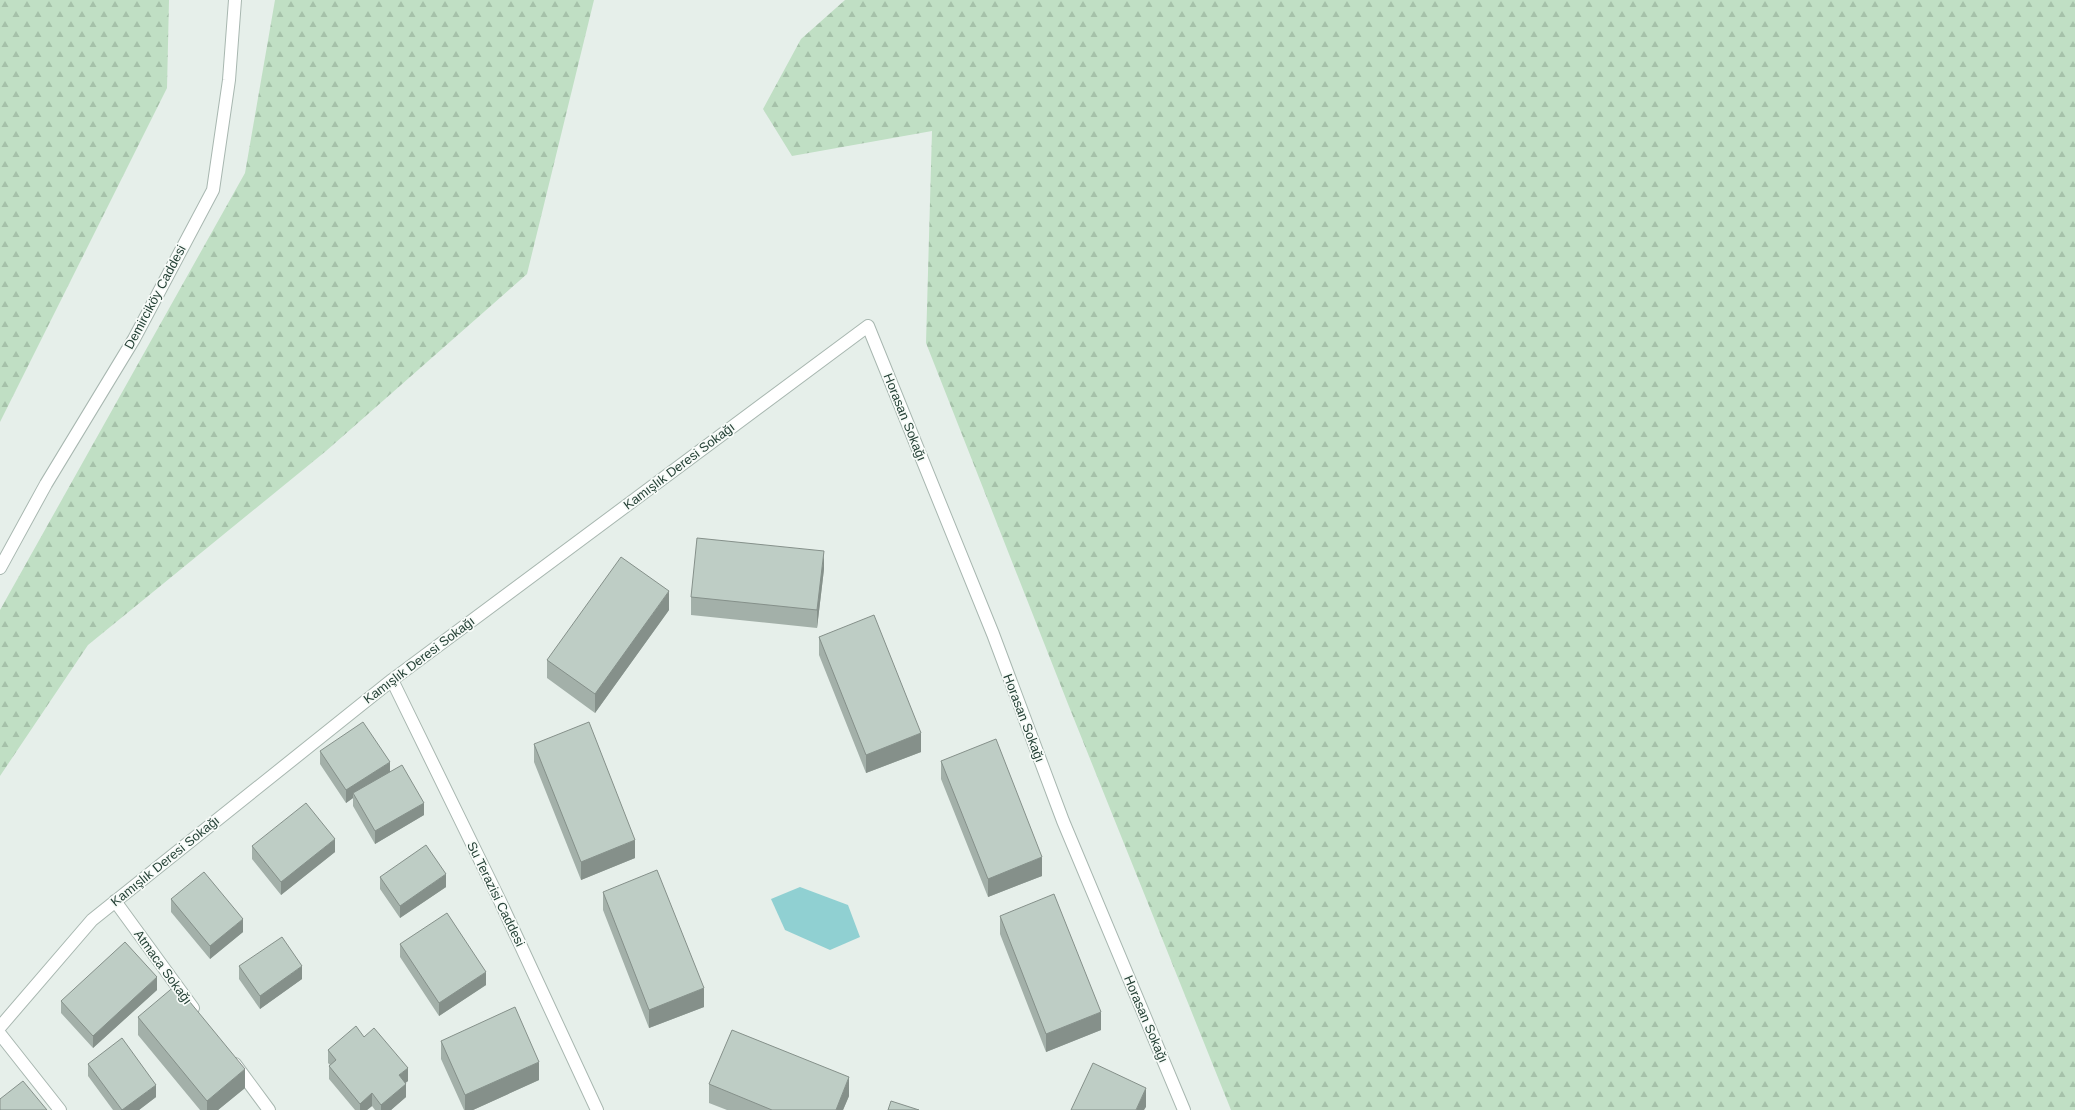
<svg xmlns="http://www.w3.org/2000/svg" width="2075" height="1110" font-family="Arial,sans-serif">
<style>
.forest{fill:url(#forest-firs)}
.water{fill:#90d0d2}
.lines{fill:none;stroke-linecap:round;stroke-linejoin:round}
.minor-casing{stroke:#a8b7b0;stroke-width:14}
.tertiary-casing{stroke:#a8b7b0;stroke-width:14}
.minor{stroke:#fff;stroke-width:12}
.tertiary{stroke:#fff;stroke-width:12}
.wall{fill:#a3b0a9}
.shaded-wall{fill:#85908a}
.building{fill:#becdc5;stroke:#85908a}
.labels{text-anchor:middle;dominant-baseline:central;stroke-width:3.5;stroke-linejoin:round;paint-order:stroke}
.street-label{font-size:13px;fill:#254136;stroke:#f7fbf8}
</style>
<defs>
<pattern id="forest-firs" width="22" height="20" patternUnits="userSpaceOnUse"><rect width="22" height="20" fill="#c0dfc4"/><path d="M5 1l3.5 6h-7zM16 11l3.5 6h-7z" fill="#a5c1a9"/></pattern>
</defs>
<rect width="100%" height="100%" fill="#e6efea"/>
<!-- forest -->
<path class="forest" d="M0,0H169L167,88L0,422Z
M275,0H594L527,274L326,451L88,645L0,776V610L245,173Z
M845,0H2075V1110H1231L1068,704L926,343L932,131L792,156L763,109L801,39Z"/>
<!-- water -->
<path class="water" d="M800,887L848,905L860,937L830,950L785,930L771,899Z"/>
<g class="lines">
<defs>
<path id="minor" d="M392,680L500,901L597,1110
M115,901L193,1008
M0,1027L92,920L392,680L868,326L993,634L1063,821L1184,1110
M0,1034L60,1110
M235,1064L269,1110"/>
<path id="tertiary" d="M0,568L46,484L134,339L213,190L229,80L235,0"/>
</defs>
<!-- minor casing -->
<use href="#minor" class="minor-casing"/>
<!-- tertiary casing -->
<use href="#tertiary" class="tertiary-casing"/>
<!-- minor -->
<use href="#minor" class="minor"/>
<!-- tertiary -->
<use href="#tertiary" class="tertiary"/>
</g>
<!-- wall -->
<path class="wall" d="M824,569L817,628L691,615V597Z
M669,610L595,713L547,678V660Z
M819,637L921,752L866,773L819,655Z
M534,744L635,858L581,880L534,762Z
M320,751L390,772L424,815L375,844L353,806V798L346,803L320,764Z
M941,761L1042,876L988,897L941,779Z
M252,846L335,852L281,895L252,859Z
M380,877L446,887L400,918L380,889Z
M603,892L704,1007L649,1028L603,910Z
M171,899L243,932L210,959L171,912Z
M1000,916L1101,1030L1046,1052L1000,934Z
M400,944L486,985L439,1016L400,957Z
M239,966L302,979L260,1009L239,979Z
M157,990L93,1048L61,1013V1001Z
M138,1017L245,1088L218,1110H200L138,1035Z
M364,1037L408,1081L405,1083L406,1097L391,1110H375L372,1106L367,1110H355L329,1079V1066L330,1065L328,1063V1050Z
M441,1041L539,1080L473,1110H464L441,1059Z
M88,1064L156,1097L139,1110H113L88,1076Z
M709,1084L849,1096L843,1110H727L709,1103Z"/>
<!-- shaded-wall -->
<path class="shaded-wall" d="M824,551V569L817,628V610Z
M669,591V610L595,713V694Z
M921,733V752L866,773V755Z
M390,762V775L353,793V798L346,803V790Z
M424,803V815L375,844V831Z
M335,839V852L281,895V882Z
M635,840V858L581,880V862Z
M1042,857V876L988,897V879Z
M446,874V887L400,918V906Z
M243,919V932L210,959V946Z
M302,966V979L260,1009V996Z
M486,972V985L439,1016V1003Z
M157,977V990L93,1048V1036Z
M704,988V1007L649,1028V1010Z
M1101,1012V1030L1046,1052V1034Z
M539,1062V1080L473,1110H465V1095Z
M408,1068V1081L399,1088V1075Z
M245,1069V1088L218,1110H207V1101Z
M849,1077V1096L843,1110H836Z
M406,1084V1097L391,1110H381V1105Z
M156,1085V1097L139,1110H122Z
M1146,1088V1107L1144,1110H1136Z
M372,1093V1106L367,1110H360V1104Z"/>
<!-- building -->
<path class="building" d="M697,538L824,551L817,610L691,597Z
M621,557L669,591L595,694L547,660Z
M874,615L921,733L866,755L819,637Z
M363,722L390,762L346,790L320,751Z
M589,722L635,840L581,862L534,744Z
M996,739L1042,857L988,879L941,761Z
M402,765L424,803L375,831L353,793Z
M306,803L335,839L281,882L252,846Z
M426,845L446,874L400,906L380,877Z
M657,870L704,988L649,1010L603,892Z
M204,872L243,919L210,946L171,899Z
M1054,894L1101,1012L1046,1034L1000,916Z
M447,913L486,972L439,1003L400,944Z
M282,937L302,966L260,996L239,966Z
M125,942L157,977L93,1036L61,1001Z
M176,985L245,1069L207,1101L138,1017Z
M515,1007L539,1062L465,1095L441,1041Z
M356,1026L364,1037L374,1028L408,1068L399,1075L406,1084L381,1105L372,1093L360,1104L329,1066L336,1060L328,1050Z
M732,1030L849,1077L836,1110H772L709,1084Z
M122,1038L156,1085L122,1110L88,1064Z
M1093,1063L1146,1088L1136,1110H1071Z
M23,1081L47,1110H0V1099Z
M891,1101L919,1110H888Z"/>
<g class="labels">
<!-- street labels -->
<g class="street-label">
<text transform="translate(155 297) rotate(-62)">Demirciköy Caddesi</text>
<text transform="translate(905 417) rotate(68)">Horasan Sokağı</text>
<text transform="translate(679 466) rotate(-37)">Kamışlık Deresi Sokağı</text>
<text transform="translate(419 660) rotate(-37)">Kamışlık Deresi Sokağı</text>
<text transform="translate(1024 718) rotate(69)">Horasan Sokağı</text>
<text transform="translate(165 861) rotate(-39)">Kamışlık Deresi Sokağı</text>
<text transform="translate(496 894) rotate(64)">Su Terazisi Caddesi</text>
<text transform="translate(163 967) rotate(54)">Atmaca Sokağı</text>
<text transform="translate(1146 1019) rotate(67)">Horasan Sokağı</text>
</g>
</g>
</svg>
